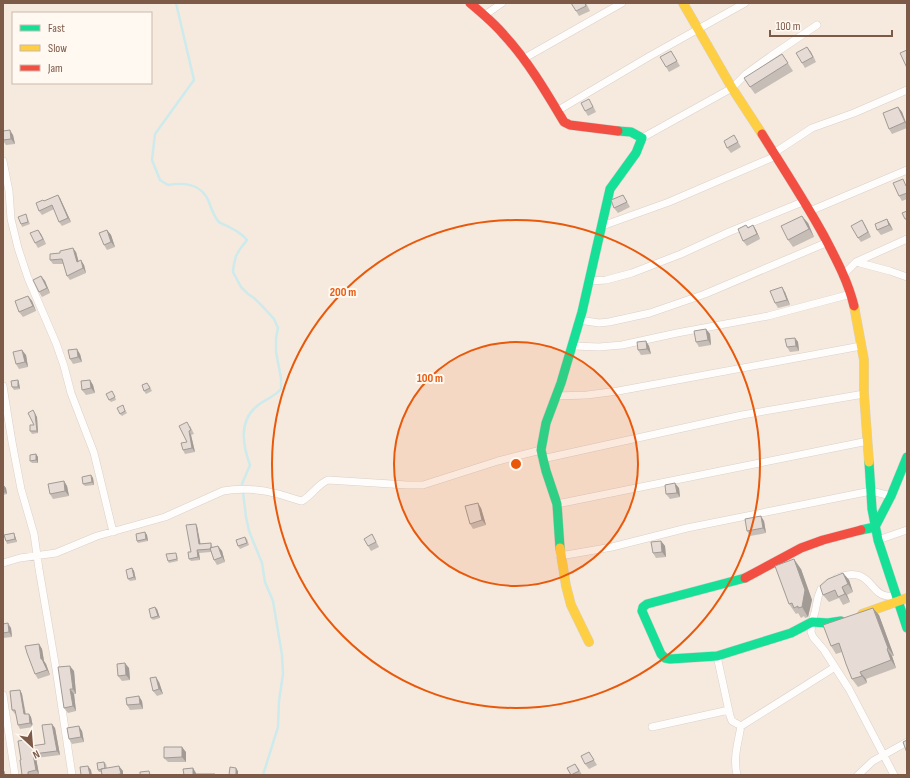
<svg xmlns="http://www.w3.org/2000/svg" width="910" height="778" font-family="'Sofia Sans Condensed',sans-serif">
<style>
.residential{fill:#f6eade;fill-rule:evenodd}
.lines{fill:none;stroke-linecap:round;stroke-linejoin:round}
.stream{stroke:#cdeaec;stroke-width:2.5}
.street-casing{stroke:#d9d0ca;stroke-width:8}
.fast-casing{stroke:#d9d0c9;stroke-width:10}
.slow-casing{stroke:#d9d0c9;stroke-width:10}
.jam-casing{stroke:#d9d0c9;stroke-width:10}
.street{stroke:#fefdfc;stroke-width:7}
.fast{stroke:#16e098;stroke-width:9}
.slow{stroke:#ffcf43;stroke-width:9}
.jam{stroke:#f24e42;stroke-width:9}
.wall{fill:#c6bdb7}
.shaded-wall{fill:#a19a95}
.building{fill:#e6dcd5;stroke:#a19a95}
.ring{fill:none;stroke:#e8590c;stroke-width:2}
.centre{fill:#e8590c;stroke:#fff9f1;stroke-width:2}
.ring-label{font-size:12px;text-anchor:middle;font-weight:bold;fill:#e8590c;stroke:#fff9f1;stroke-width:4;stroke-linejoin:round;paint-order:stroke}
</style>
<rect width="100%" height="100%" fill="#f9f4ee"/>
<!-- residential -->
<path class="residential" d="M3,3H907V775H3ZM13,13H151V83H13Z"/>
<g class="lines">
<!-- stream -->
<path class="stream" d="M176,3L194,80L155,134L152,160L160,180L168,185C186,182 202,184 209,202C211,208 214,217 219,222C220,223 225,225 227,226C235,230 241,233 247,240L240,249L236,256L234,264L233,272L241,287L248,294L254,298L265,309L274,319L278,328L276,338V352L281,378V389C272,399 264,399 256,407C238,422 243,446 250,465L242,484L246,517L249,531L262,563L265,582L273,601L282,655L283,674L279,701L278,727L263,775"/>
<defs>
<path id="street" d="M485,15L502,3
M523,59L622,3
M557,111L650,56L745,3
M642,138L732,88L746,74L771,56L817,25
M774,153L812,128L854,113L907,90
M3,161L9,191L11,219L18,248L28,278L56,343L64,366L71,393L94,453L113,532
M810,211L907,170
M602,226L669,202L776,156
M856,262L890,271L907,277
M844,274L856,262L907,239
M590,281L606,280L632,273L681,254L729,232L805,201
M579,320L599,323L609,322L650,313L705,294L828,242
M573,346L599,347L622,345L677,333L768,316L851,294
M3,386L12,442L21,489L34,534L39,569L56,669L72,775
M556,396L587,395L618,391L861,346
M542,459L742,415L864,394
M557,504L868,441
M878,540L907,530
M560,556L612,547L687,528L871,491L891,496
M3,563L20,558L56,553L97,536L165,517L223,491C238,488 260,489 274,493C284,495 293,499 302,501C312,495 318,484 328,480L407,485H423L498,461L541,450
M837,578C870,564 870,595 887,596C890,597 894,595 896,595
M828,583L821,589L818,597L815,612L812,622L811,632L813,637L824,650L849,689L894,775
M717,656L730,716L732,721L741,726C738,743 733,758 737,775
M3,695L15,775
M741,726L835,667
M652,727L729,710
M858,775L873,761L907,742"/>
<path id="fast" d="M869,462L872,509L878,540L907,628
M861,530L875,527L891,496L907,457
M560,548L557,504L546,471L541,450L546,423L561,383L582,312L610,189L636,153L642,138L631,132L618,131
M745,578L647,604L643,607L642,611L661,654L665,658L670,659L717,656L791,633L812,622L828,623L841,621"/>
<path id="slow" d="M683,3L732,88L762,134
M854,306L864,360V394L869,462
M560,548L566,586L571,605L589,642
M862,614L907,598"/>
<path id="jam" d="M470,3C482,13 494,23 504,35C528,61 546,92 564,122L570,125L618,131
M762,134C783,168 805,201 824,236C836,259 848,281 854,306
M745,578L801,548L823,540L861,530"/>
</defs>
<!-- street casing -->
<use href="#street" class="street-casing"/>
<!-- fast casing -->
<use href="#fast" class="fast-casing"/>
<!-- slow casing -->
<use href="#slow" class="slow-casing"/>
<!-- jam casing -->
<use href="#jam" class="jam-casing"/>
<!-- street -->
<use href="#street" class="street"/>
<!-- fast -->
<use href="#fast" class="fast"/>
<!-- slow -->
<use href="#slow" class="slow"/>
<!-- jam -->
<use href="#jam" class="jam"/>
</g>
<!-- wall -->
<path class="wall" d="M586,3L590,11L579,16L576,11Z
M807,47L816,62L805,68L802,63Z
M671,51L680,66L669,72L666,67Z
M782,54L793,71L755,94L750,87Z
M592,104L596,112L588,116L585,111Z
M898,107L902,112L907,125V128L892,134L889,129Z
M3,131L13,135L15,144L6,145L3,141Z
M734,135L741,147L731,153L727,148Z
M906,184L907,186V199L902,201L899,196Z
M58,195L60,198L71,222L62,226L59,222L54,209L42,215L39,211L44,201Z
M623,195L626,200L630,207L618,213L614,208Z
M27,217L30,224L22,227L21,224Z
M887,219L890,224L893,230L881,235L877,230Z
M862,220L865,225L871,237L861,242L858,238Z
M808,223L814,237L793,247L788,240Z
M746,225L748,227L753,225L756,230L760,239L747,246L743,241Z
M38,230L41,234L46,244L38,248L35,243Z
M107,230L111,235L115,247L107,250L104,245Z
M76,252L78,261L84,265L86,273L70,280L67,276L63,264H53L50,260Z
M41,276L45,281L50,293L42,297L39,292Z
M785,292L790,305L778,308L775,303Z
M28,296L32,301L36,311L23,317L19,312Z
M706,329L710,334L711,345L699,347L696,342Z
M795,338L798,342L799,351L790,352L787,347Z
M646,341L649,346L651,354L641,355L638,350Z
M80,354L82,362L73,364L70,359Z
M26,355L28,367L19,369L16,364Z
M18,380L19,383L20,389L14,390L12,387Z
M90,380L93,385L95,393L86,395L82,390Z
M149,385L152,391L146,394L144,391Z
M114,394L116,400L111,402L109,400Z
M124,408L127,413L122,416L120,414Z
M33,410L37,417L38,433L32,434L30,431L34,425Z
M179,426H190L194,434L191,435L195,452L185,454L183,450L187,442Z
M36,454L38,457V463H32L30,461Z
M91,475L93,478L94,485L85,486L83,484Z
M64,481L67,486L69,496L53,499L50,494Z
M3,486H4L6,488L7,494L3,495Z
M679,488L680,497L670,499L666,494Z
M481,508L486,525L473,529L470,524Z
M764,521L766,533L750,536L747,531Z
M197,526L200,544L211,543L212,546L213,548L218,546L222,551L225,562L217,565L214,560L211,552L199,553L200,560L191,561L189,559Z
M145,532L147,535L148,541L138,543L137,541Z
M372,534L379,547L371,551L368,546Z
M15,536L17,542L7,544L6,541Z
M245,537L247,539L249,545L240,549L238,546Z
M661,541L665,546L666,557L656,558L653,553Z
M177,555L178,561L169,563L168,561Z
M132,568L134,571L136,580L130,581L128,579Z
M801,569L812,600L808,617L805,618L804,616L801,618L798,613L796,614L789,604Z
M843,573L849,580L853,592L847,595L850,602L843,605L839,598L829,602L823,595Z
M157,609L160,618L153,620L151,618Z
M879,615L894,656H892L896,668L866,679L867,683L858,687L852,679L842,652L836,654L831,646Z
M3,624L11,628L12,637L3,638Z
M39,644L42,649L44,661L46,664L50,675L38,679L35,674Z
M129,668L130,680L122,681L118,676Z
M74,671L76,694H74L76,711L68,713L64,708Z
M159,682L163,694L157,696L153,691Z
M20,690L22,694L26,714H29L31,717L33,727L20,729L18,725L16,714H15L12,710Z
M142,701L143,709L130,710L127,705Z
M55,728L60,755L36,758L39,774L34,775H22L21,760L33,743L34,746L45,744Z
M82,731L84,742L72,744L69,739Z
M186,752V762H168L164,758Z
M589,752L597,765L589,769L585,764Z
M104,762L106,764L107,768L123,771V775H102V772H99L98,770Z
M575,764L579,769L582,775H571Z"/>
<!-- shaded-wall -->
<path class="shaded-wall" d="M807,47L811,52L816,62Z
M898,107L902,112L907,126L905,122Z
M10,130L13,135L15,144L11,139Z
M58,195L60,198L71,222L68,218Z
M802,216L808,223L814,237L809,229Z
M887,219L890,224L893,230L889,225Z
M862,220L865,225L871,237L868,232Z
M753,225L756,230L760,239L757,234Z
M38,230L41,234L46,244L43,239Z
M107,230L111,235L115,247L111,242Z
M73,248L76,252L80,266L77,262Z
M81,260L84,265L86,273L83,268Z
M41,276L45,281L50,293L47,288Z
M782,287L785,292L790,305L787,300Z
M28,296L32,301L36,311L33,306Z
M706,329L710,334L711,345L708,340Z
M795,338L798,342L799,351L796,346Z
M646,341L649,346L651,354L647,349Z
M77,349L80,354L82,362L78,357Z
M22,350L26,355L28,367L25,362Z
M18,380L19,383L20,389L18,387Z
M90,380L93,385L95,393L91,388Z
M33,410L37,417L38,433L37,431Z
M189,431L191,435L195,452L192,448Z
M36,454L38,457V463L36,460Z
M91,475L93,478L94,485L92,482Z
M64,481L67,486L69,496L65,491Z
M675,483L679,488L680,497L677,493Z
M4,486L6,488L7,494L5,492Z
M478,503L481,508L486,525L482,520Z
M761,516L764,521L766,533L763,528Z
M196,524L197,526L201,546L199,544Z
M145,532L147,535L148,541L146,539Z
M14,533L17,542L15,539Z
M661,541L665,546L666,557L662,552Z
M218,546L222,551L225,562L222,557Z
M197,550L199,553L200,560L198,557Z
M794,559L801,569L812,600L808,617L802,607Z
M132,568L134,571L136,580L134,577Z
M843,573L849,580L853,592L848,584Z
M842,587L847,595L850,602L845,594Z
M155,607L157,609L160,618L158,616Z
M873,608L879,615L894,656L888,648Z
M8,623L11,628L12,637L9,632Z
M39,644L42,649L44,661L46,664L50,675L47,670L41,659Z
M887,649L892,656L896,668L891,660Z
M125,663L129,668L130,680L126,675Z
M70,666L74,671L76,694L73,689Z
M860,672L866,679L867,683L862,676Z
M156,677L159,682L163,694L159,689Z
M70,689L74,694L76,711L73,706Z
M20,690L22,694L26,718L24,714Z
M139,696L142,701L143,709L140,704Z
M29,714L31,717L33,727L30,723Z
M52,724L55,728L60,755L57,751Z
M79,726L82,731L84,742L81,737Z
M30,739L33,743L34,751L31,746Z
M182,747L186,752V762L182,757Z
M33,754L36,758L39,774L36,770Z
M88,766L91,770L92,775H90Z
M119,766L123,771V775H121V774Z
M193,768L196,773V775L193,774Z
M236,768L238,771V775H236Z"/>
<!-- building -->
<path class="building" d="M571,3H585L586,6L576,11Z
M807,47L813,57L802,63L796,53Z
M907,50V68L900,53Z
M671,51L677,61L666,67L660,57Z
M782,54L788,63L750,87L744,78Z
M589,99L593,107L585,111L581,103Z
M898,107L905,122L889,129L883,113Z
M10,130L11,139L3,140V131Z
M734,135L738,142L727,148L724,141Z
M903,179L906,186H907V193L899,196L893,183Z
M58,195L68,218L59,222L52,205L39,211L36,203L43,200L44,201Z
M623,195L627,202L614,208L611,200Z
M907,211V219H905L902,213Z
M26,214L28,222L21,224L18,217Z
M802,216L809,229L788,240L781,226Z
M887,219L889,225L877,230L875,224Z
M862,220L868,232L858,238L851,226Z
M746,225L748,228L753,225L757,234L743,241L738,229Z
M38,230L43,239L35,243L30,233Z
M107,230L111,242L104,245L99,233Z
M73,248L77,262L81,260L83,268L67,276L62,259L50,260V254L60,253V251Z
M41,276L47,288L39,292L33,280Z
M782,287L787,300L775,303L770,291Z
M28,296L33,306L19,312L15,301Z
M706,329L708,340L696,342L694,331Z
M795,338L796,346L787,347L785,339Z
M646,341L647,349L638,350L637,342Z
M77,349L78,357L70,359L68,350Z
M22,350L25,362L16,364L13,352Z
M18,380V387H12L11,381Z
M90,380L91,388L82,390L81,381Z
M147,383L150,388L144,391L142,385Z
M112,391L115,397L109,400L106,394Z
M123,405L125,411L120,414L117,408Z
M33,410L35,414L37,431H30V425H34L28,413Z
M187,422L191,430L189,431L192,448L183,450L181,443L187,442L179,426Z
M36,454V460L30,461V455Z
M91,475L92,482L83,484L82,477Z
M64,481L65,491L50,494L48,484Z
M675,483L677,493L666,494L665,485Z
M3,486H4L5,492H3Z
M478,503L482,520L470,524L465,506Z
M761,516L763,528L747,531L745,519Z
M196,524L199,544L211,543V548H210L211,549L197,550L198,557L189,559L188,552H191L186,525Z
M145,532L146,539L137,541L136,534Z
M14,533L15,539L6,541L4,535Z
M372,534L376,542L368,546L364,539Z
M245,537L247,543L238,546L236,540Z
M661,541L662,552L653,553L651,542Z
M218,546L222,557L214,560L210,548Z
M176,553L177,559L168,561L166,554Z
M794,559L805,590L802,607L798,608V606L794,608L792,603L789,604L775,566Z
M132,568L134,577L128,579L126,570Z
M843,573L848,584L842,587L845,594L838,597L835,590L823,595L820,586L828,579Z
M155,607L158,616L151,618L149,609Z
M873,608L888,648L887,649L891,660L860,672L862,676L852,679L846,664L839,643L831,646L823,625Z
M8,623L9,632L3,633V624Z
M39,644L41,659H42L47,670L35,674L27,653L25,646Z
M125,663L126,675L118,676L117,664Z
M70,666L73,689H70L73,706L64,708L58,667Z
M156,677L159,689L153,691L150,678Z
M20,690L24,714H29L30,723L18,725L15,710H12L10,691Z
M139,696L140,704L127,705L126,698Z
M52,724L57,751L33,754L36,770L28,772V775H22L20,760H21L18,741L30,739L31,746L45,744L42,725Z
M79,726L81,737L69,739L67,728Z
M907,740V753L903,742Z
M164,747H182V757L164,758Z
M589,752L594,760L585,764L581,756Z
M104,762L105,768L98,770L97,763Z
M575,764L579,771L571,775L567,768Z
M88,766L90,775H81L80,767Z
M119,766L121,774L114,775H102L101,769Z
M230,767L236,768V775H229Z
M193,768V774H215V775H184L183,769Z
M3,771H4L5,775H3Z
M149,771L150,775H140V772Z"/>
<!-- distance rings -->
<circle cx="516" cy="464" r="122" fill="#e8590c" fill-opacity=".12"/>
<g class="ring">
<circle cx="516" cy="464" r="122"/>
<circle cx="516" cy="464" r="244"/>
</g>
<circle cx="516" cy="464" r="6" class="centre"/>
<g class="ring-label">
<text x="343" y="296">200 m</text>
<text x="430" y="382">100 m</text>
</g>
<!-- border -->
<rect width="910" height="778" fill="none" stroke="#7d5948" stroke-width="8"/>
<!-- legend -->
<rect x="12" y="12" width="140" height="72" fill="#fff9f1" stroke="#cbb9ad"/>
<rect x="20" y="25" width="20" height="6" fill="#16e098" stroke="#cbb9ad"/>
<text x="48" y="32" font-size="12" fill="#7d5948">Fast</text>
<rect x="20" y="45" width="20" height="6" fill="#ffcf43" stroke="#cbb9ad"/>
<text x="48" y="52" font-size="12" fill="#7d5948">Slow</text>
<rect x="20" y="65" width="20" height="6" fill="#f24e42" stroke="#cbb9ad"/>
<text x="48" y="72" font-size="12" fill="#7d5948">Jam</text>
<!-- north arrow -->
<g transform="translate(32 746) rotate(154)" stroke="#fff9f1" stroke-width="3" paint-order="stroke">
<path d="M0-3L7 15L0 10L-7 15Z" fill="#7d5948"/>
<text y="-6" font-size="11" font-weight="bold" text-anchor="middle" fill="#7d5948">N</text>
</g>
<!-- scale -->
<path d="M770 30v6h122v-6" fill="none" stroke="#7d5948" stroke-width="2"/>
<text x="776" y="30" font-size="12" fill="#7d5948" stroke="#fff9f1" stroke-width="3" paint-order="stroke">100 m</text>
</svg>
